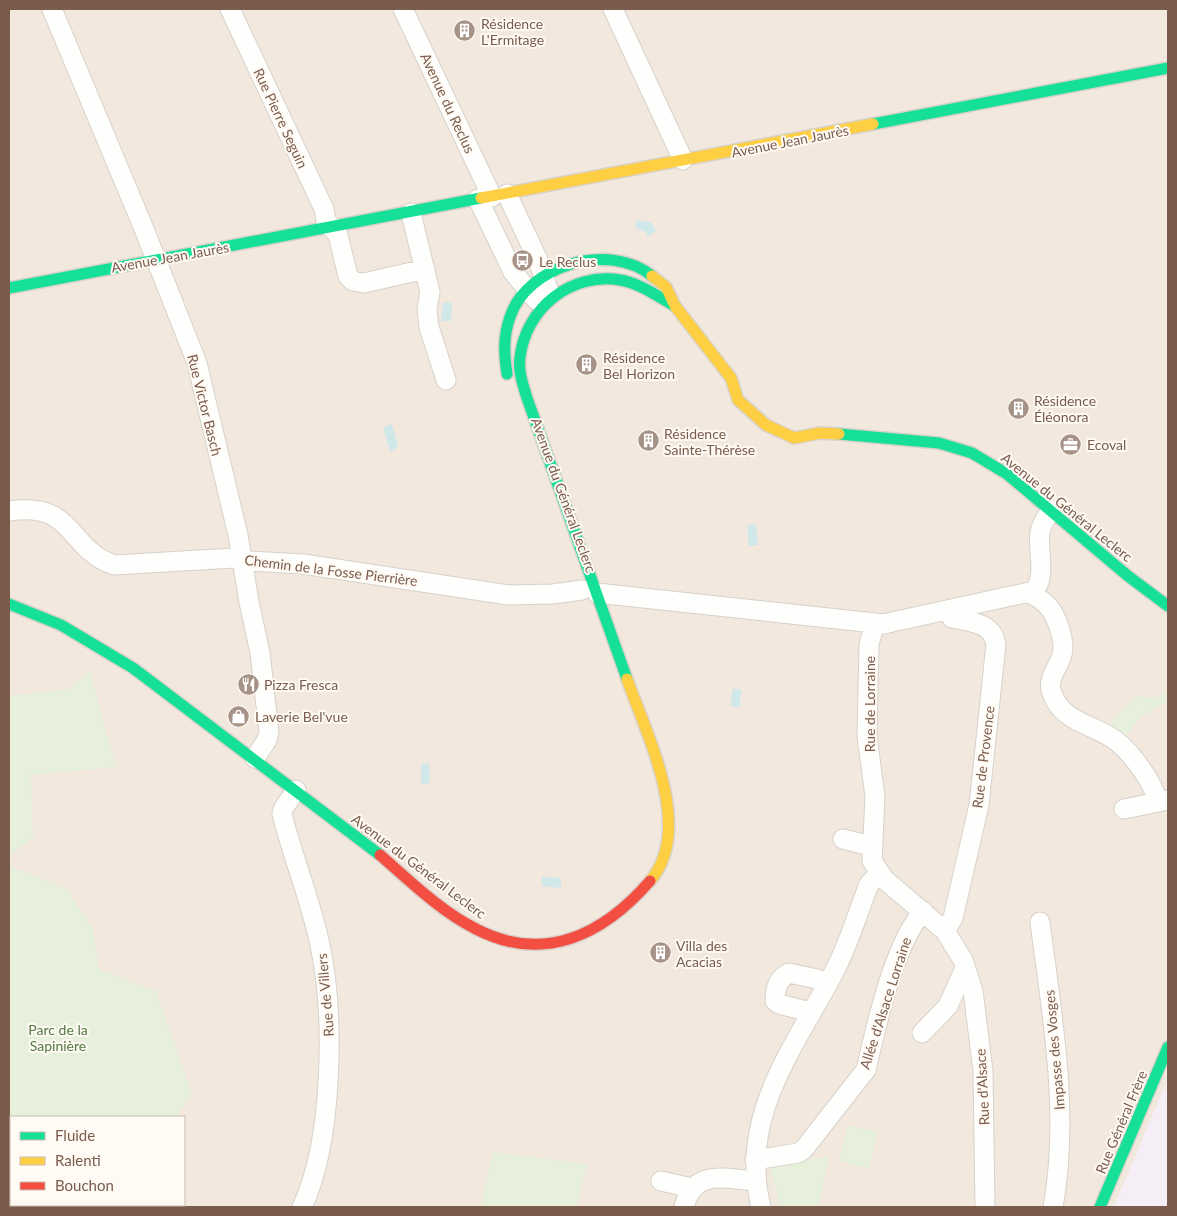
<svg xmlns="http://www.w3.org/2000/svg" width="1177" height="1216" font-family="Lato,sans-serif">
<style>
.residential{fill:#f2e8de;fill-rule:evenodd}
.education{fill:#f6eef6}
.green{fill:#e7f0db}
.water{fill:#d0e8ea}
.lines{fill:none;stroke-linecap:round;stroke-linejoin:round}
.street-casing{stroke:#d7d1cb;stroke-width:21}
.fast-casing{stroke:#d9d2cb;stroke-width:14}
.slow-casing{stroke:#d9d2cb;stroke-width:14}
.jam-casing{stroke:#d9d2cb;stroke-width:14}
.street{stroke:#fefefd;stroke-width:19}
.fast{stroke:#16e098;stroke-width:11}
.slow{stroke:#ffcf43;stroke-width:11}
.jam{stroke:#f24e42;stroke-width:11}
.labels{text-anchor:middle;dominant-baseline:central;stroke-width:4;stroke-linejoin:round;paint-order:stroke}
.poi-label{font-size:14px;fill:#7a5c4d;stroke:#fffaf3;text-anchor:start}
.street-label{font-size:14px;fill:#7a5c4d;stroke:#fffaf3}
.park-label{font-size:14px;fill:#537a41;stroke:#fffaf3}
</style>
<rect width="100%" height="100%" fill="#f9f5f0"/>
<!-- residential -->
<path class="residential" d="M9,9H1168V1207H9ZM11,1117H184V1205H11Z"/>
<!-- education -->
<path class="education" d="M1168,1078V1207H1114Z"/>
<!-- green -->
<path class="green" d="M90,672L116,767L31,775L33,838L9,856V696L69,689Z
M1168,692V702C1149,710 1134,719 1126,739L1110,722L1137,696L1154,698Z
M9,866L66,888L93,929L99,969L156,991L192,1094L176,1117H11V1205H161L164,1207H9Z
M848,1125L878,1132L869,1169L839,1161Z
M493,1152L587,1164L576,1207H481Z
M830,1156L818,1207H780L770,1166Z"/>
<!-- water -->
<path class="water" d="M637,220L650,222L655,228V232L648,237L646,232L637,229L635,224Z
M443,302L452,303L451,321H441Z
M392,424L398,447L390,452L383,427Z
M756,524L758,545L749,546L747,525Z
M732,689H741L740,707H731Z
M429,763L430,783L421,784V764Z
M542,877L561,878V888L542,886Z"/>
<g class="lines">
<defs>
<path id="street" d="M52,9L144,229L197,363L238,535L249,602L260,653L269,732L267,740L255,758
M230,9L324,209L326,221L338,235L348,276L353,281L364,283L425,269
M403,9L492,197
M613,9L683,160
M507,194L538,260L548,289
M478,199L513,272L536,300
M411,213L430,292L427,309L429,327L446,380
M9,511C75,501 66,548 114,565L234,558L249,561L303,564L509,595L553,594L582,590
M597,593L884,624L892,622L1034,591C1047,576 1037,550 1040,532C1041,524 1047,517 1051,510
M1031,593C1036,597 1042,600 1046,604C1057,615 1067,643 1061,658C1057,668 1048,679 1051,690C1060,723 1094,724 1115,740C1132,753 1153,782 1158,802
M875,623L869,644L867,736L875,797L872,861L885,880L945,931L963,960L973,991L983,1071L985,1207
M296,790L283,809L282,814C293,858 311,901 320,945C335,1016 333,1142 302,1207
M1124,809L1168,800
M843,839L871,846
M1040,922C1052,1016 1070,1113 1053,1207
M945,931L953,918L979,805L996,644C992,622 970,622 952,618L949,610
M810,1012L779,1004L775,1001C775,990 778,978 789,973L817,979L826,985
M922,1033L948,1006L965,968
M755,1160L798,1153L804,1149L861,1076L866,1070C877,1023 893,947 923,911
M661,1181L692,1188
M684,1207C694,1169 724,1178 755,1181
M761,1207C738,1116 795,1047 834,972C849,944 858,912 869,884L879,874"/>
<path id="fast" d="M873,124L1168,68
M9,288L481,198
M507,374C504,354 503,337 510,317C527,265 610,241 652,276
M839,434L939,443L972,453L1007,474L1128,576L1168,606
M9,604L61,625L133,668L380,855
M627,679L527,398C523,385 518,371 520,357C526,308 571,272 620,280C640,283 658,297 675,306
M1100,1207L1168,1047"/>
<path id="slow" d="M481,198L873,124
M652,276L666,287L675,306L731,378L738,400L766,425L794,438L820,433L839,434
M627,679C647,736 695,829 650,881"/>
<path id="jam" d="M380,855C410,881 440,911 476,929C544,964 603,935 650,881"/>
</defs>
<!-- street casing -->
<use href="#street" class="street-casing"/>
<!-- fast casing -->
<use href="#fast" class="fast-casing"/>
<!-- slow casing -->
<use href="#slow" class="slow-casing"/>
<!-- jam casing -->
<use href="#jam" class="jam-casing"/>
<!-- street -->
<use href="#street" class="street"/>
<!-- fast -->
<use href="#fast" class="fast"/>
<!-- slow -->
<use href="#slow" class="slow"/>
<!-- jam -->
<use href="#jam" class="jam"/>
</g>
<!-- icons -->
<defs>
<symbol id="building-disc" viewBox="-11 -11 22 22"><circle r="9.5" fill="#a69286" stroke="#fffaf3"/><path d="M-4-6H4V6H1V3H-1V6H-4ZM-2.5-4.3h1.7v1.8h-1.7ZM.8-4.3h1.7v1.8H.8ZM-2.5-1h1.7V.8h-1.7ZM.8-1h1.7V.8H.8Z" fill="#fff"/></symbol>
<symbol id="bus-disc" viewBox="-11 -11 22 22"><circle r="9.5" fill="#a69286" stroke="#fffaf3"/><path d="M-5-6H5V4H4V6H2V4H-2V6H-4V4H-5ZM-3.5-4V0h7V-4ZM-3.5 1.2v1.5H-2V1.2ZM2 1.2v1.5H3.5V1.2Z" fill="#fff"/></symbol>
<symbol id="office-disc" viewBox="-11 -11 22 22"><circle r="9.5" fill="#a69286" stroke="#fffaf3"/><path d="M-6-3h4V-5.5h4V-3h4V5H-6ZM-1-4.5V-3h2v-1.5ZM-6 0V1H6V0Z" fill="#fff"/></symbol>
<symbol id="restaurant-disc" viewBox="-11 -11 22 22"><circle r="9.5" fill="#a69286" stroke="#fffaf3"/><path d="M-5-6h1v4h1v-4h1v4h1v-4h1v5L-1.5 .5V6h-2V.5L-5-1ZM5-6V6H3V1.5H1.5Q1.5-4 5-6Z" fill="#fff"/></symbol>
<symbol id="shop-disc" viewBox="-11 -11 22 22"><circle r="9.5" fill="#a69286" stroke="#fffaf3"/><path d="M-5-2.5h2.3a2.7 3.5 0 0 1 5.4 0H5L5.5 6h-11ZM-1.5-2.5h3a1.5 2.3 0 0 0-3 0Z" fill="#fff"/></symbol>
</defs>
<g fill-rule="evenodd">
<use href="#building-disc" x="452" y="18" width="25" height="25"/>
<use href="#bus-disc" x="510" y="248" width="25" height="25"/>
<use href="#building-disc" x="574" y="352" width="25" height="25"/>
<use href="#building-disc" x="1006" y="396" width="25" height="25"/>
<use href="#building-disc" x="636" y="428" width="25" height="25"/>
<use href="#office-disc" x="1058" y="432" width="25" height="25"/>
<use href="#restaurant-disc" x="236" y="672" width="25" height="25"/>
<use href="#shop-disc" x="226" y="704" width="25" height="25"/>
<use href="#building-disc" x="648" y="940" width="25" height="25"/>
</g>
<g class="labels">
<!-- poi labels -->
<g class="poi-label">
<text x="481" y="23">Résidence<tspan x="481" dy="16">L'Ermitage</tspan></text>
<text x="539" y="261">Le Reclus</text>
<text x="603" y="357">Résidence<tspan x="603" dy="16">Bel Horizon</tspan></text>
<text x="1034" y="400">Résidence<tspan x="1034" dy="16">Éléonora</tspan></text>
<text x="664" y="433">Résidence<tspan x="664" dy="16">Sainte-Thérèse</tspan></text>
<text x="1087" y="444">Ecoval</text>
<text x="264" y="684">Pizza Fresca</text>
<text x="255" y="716">Laverie Bel'vue</text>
<text x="676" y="945">Villa des<tspan x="676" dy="16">Acacias</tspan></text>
</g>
<!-- street labels -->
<g class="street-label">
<text transform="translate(448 103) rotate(65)">Avenue du Reclus</text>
<text transform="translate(281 118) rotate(65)">Rue Pierre Seguin</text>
<text transform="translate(790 141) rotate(-11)">Avenue Jean Jaurès</text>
<text transform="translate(170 257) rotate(-10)">Avenue Jean Jaurès</text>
<text transform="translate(205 405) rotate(76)">Rue Victor Basch</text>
<text transform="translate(564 495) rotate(70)">Avenue du Général Leclerc</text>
<text transform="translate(1067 507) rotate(39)">Avenue du Général Leclerc</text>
<text transform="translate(331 570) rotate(7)">Chemin de la Fosse Pierrière</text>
<text transform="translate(869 704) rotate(-90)">Rue de Lorraine</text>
<text transform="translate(983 757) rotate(-83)">Rue de Provence</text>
<text transform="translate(419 866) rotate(37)">Avenue du Général Leclerc</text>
<text transform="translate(325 995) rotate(-95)">Rue de Villers</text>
<text transform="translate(885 1003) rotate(-72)">Allée d'Alsace Lorraine</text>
<text transform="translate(1054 1050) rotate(-95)">Impasse des Vosges</text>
<text transform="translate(982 1087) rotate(-93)">Rue d'Alsace</text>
<text transform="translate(1121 1122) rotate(-67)">Rue Général Frère</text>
</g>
<!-- park labels -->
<g class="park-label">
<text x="58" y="1029">Parc de la<tspan x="58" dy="16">Sapinière</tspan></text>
</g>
</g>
<!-- border -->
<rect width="1177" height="1216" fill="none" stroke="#7a5c4d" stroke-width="20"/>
<!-- legend -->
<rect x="10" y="1116" width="175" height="90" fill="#fffaf3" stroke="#cabbb1"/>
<rect x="20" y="1132" width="25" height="8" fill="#16e098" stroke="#cabbb1"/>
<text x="55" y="1141" font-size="15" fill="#7a5c4d">Fluide</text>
<rect x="20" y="1157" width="25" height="8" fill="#ffcf43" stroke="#cabbb1"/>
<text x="55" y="1166" font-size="15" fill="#7a5c4d">Ralenti</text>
<rect x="20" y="1182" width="25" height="8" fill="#f24e42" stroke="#cabbb1"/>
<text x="55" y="1191" font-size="15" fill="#7a5c4d">Bouchon</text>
</svg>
